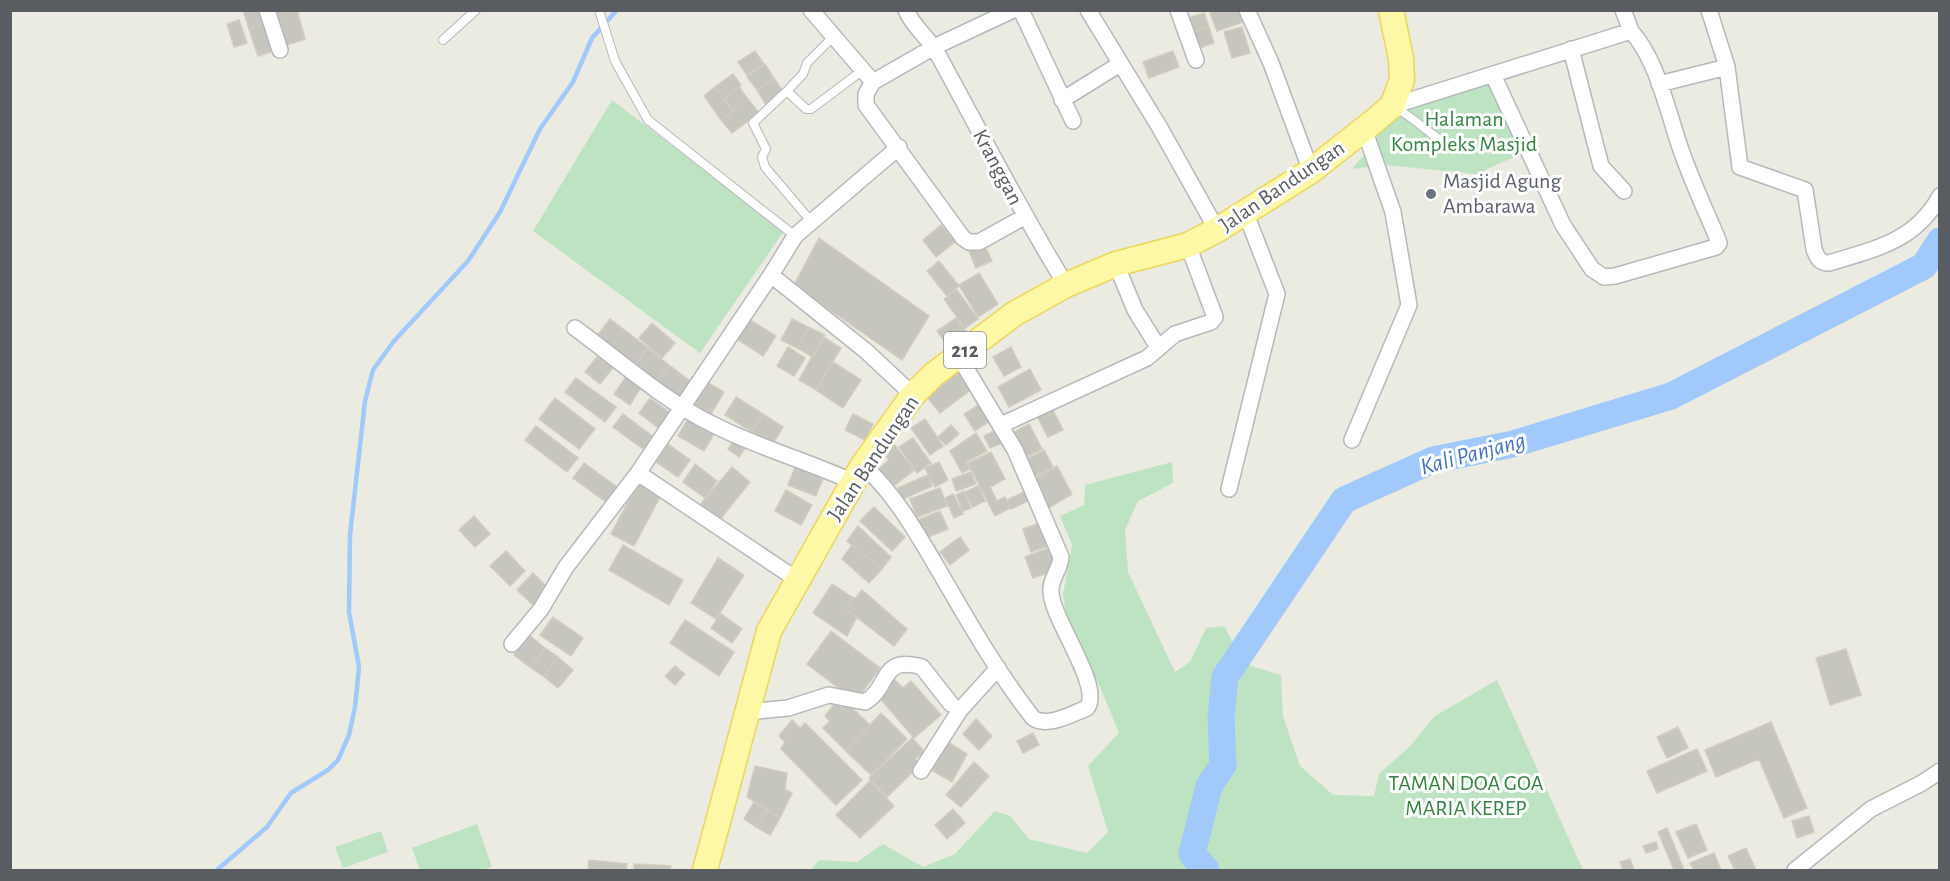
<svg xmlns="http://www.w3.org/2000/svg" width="1950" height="881" font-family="'Alegreya Sans',sans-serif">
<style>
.green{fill:#bee3c2}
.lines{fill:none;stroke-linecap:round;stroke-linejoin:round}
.stream{stroke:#a1c9fb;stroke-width:4.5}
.river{stroke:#a1c9fb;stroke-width:27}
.building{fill:#c6c5be;stroke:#d0cdbf;stroke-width:1.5}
.service-casing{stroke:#b6b8bd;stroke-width:10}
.minor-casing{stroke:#b6b8bd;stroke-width:18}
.primary-casing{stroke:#ebd55a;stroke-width:27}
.service{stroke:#fff;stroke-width:8}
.minor{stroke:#fff;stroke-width:15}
.primary{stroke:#fcf8a6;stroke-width:24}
.worship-dot{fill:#6b7280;stroke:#fff;stroke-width:2}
.labels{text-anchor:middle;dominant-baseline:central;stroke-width:6;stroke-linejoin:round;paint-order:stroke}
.shield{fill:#fff;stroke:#8b8d90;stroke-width:1.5}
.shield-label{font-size:21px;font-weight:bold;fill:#595c61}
.park-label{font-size:22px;fill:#378244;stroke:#fff}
.street-label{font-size:22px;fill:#595c61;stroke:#fff}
.worship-label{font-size:22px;fill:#5b616d;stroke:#fff;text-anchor:start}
.water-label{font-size:24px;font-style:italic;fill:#4571bd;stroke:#fff}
</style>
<rect width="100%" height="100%" fill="#ecebe1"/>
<!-- green -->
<path class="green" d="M1488,82L1521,154L1476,174L1385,165L1352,169L1370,148L1393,111Z
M612,100L784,231L700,353L533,231Z
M1172,462L1173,483L1138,501L1125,530L1128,572L1175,672L1190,662L1206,628L1224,626L1245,664L1281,675L1283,716L1300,766L1333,795L1374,796L1379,774L1410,746L1435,716L1497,680L1583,870H811L819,860L857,862L883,844L923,867L955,854L995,811L1010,816L1029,839L1087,853L1108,832L1088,766L1119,733L1101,689L1068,626L1063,594L1072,545L1060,516L1084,505L1085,485Z
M477,824L492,867L481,870H420L412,848Z
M381,831L388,852L343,868L335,847Z"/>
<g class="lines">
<!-- stream -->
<path class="stream" d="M217,870L267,827L291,793L328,770L338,760L349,735L355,707L359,667L349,612L350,535L365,401L373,370L394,341L468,261L500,212L540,129L573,82L592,38L617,10"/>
<!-- river -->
<path class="river" d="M1206,870L1192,854L1209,786L1223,765L1221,717L1225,677L1344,500L1433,460L1513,444L1671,396L1924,266L1940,241"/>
</g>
<!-- building -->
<path class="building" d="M243,10H263L268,23L249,29Z
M270,10H297L305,39L281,47Z
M1216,10H1239L1243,22L1217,31L1210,13Z
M1204,13L1209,27L1191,33L1186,19Z
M239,20L247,43L234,47L227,24Z
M268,23L277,50L258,56L249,29Z
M1209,27L1214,43L1196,49L1191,33Z
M1242,27L1250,53L1232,58L1224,32Z
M755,51L764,64L747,75L738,62Z
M1173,51L1179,67L1149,78L1143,62Z
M765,64L774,78L757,90L747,77Z
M733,74L741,85L724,99L715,87Z
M774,78L784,93L766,105L757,90Z
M715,87L733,111L721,120L704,96Z
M739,87L748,99L733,111L724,99Z
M748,99L759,113L732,133L721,120Z
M941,225L955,242L936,257L923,240Z
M819,238L929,316L902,360L794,285Z
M984,244L992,261L976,268L969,251Z
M939,261L959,286L947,296L927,271Z
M979,273L998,304L978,317L959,285Z
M957,290L978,319L965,328L944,299Z
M747,318L776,336L763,356L734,337Z
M956,318L966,331L947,345L937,331Z
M610,319L648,348L633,367L596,337Z
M792,319L808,327L797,348L781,340Z
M652,323L675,343L662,358L639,338Z
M808,327L825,335L813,357L797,348Z
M823,337L841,348L816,390L799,380Z
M788,347L805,358L794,376L777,366Z
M1011,347L1021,367L1004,376L993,357Z
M648,348L669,365L654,384L633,367Z
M600,353L615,365L600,384L585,372Z
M833,362L861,380L843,408L816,390Z
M669,365L690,381L676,401L654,384Z
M1030,369L1041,390L1009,407L998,387Z
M960,371L973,388L940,413L927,397Z
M628,374L643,384L630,405L614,394Z
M576,378L616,407L605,422L565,392Z
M705,381L724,392L711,414L692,403Z
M736,397L763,414L752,432L725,415Z
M555,398L595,429L579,449L539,419Z
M650,398L673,415L661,430L639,413Z
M983,402L993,419L975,431L964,414Z
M1052,408L1063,430L1048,437L1037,416Z
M623,414L659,441L650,454L613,427Z
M763,414L783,427L773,444L752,432Z
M853,414L873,424L865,440L845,430Z
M689,417L715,432L704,451L678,436Z
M925,419L943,446L930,455L911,428Z
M1029,424L1042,449L1021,460L1008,435Z
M951,425L959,434L946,445L938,437Z
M536,426L578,458L567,472L525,440Z
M996,430L1002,443L990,448L984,436Z
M976,433L987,451L966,462L970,469L962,473L950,451Z
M913,438L931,463L917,473L899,447Z
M735,439L746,447L739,457L728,449Z
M893,443L914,470L890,489L876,471L889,460L882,452Z
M668,444L690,460L678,477L656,462Z
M1044,450L1053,467L1031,479L1021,462Z
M991,452L1005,479L990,487L997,501L1005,497L1010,508L995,516L968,463Z
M797,462L825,473L816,496L788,485Z
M939,462L948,480L935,487L925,468Z
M584,463L621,490L610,505L573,478Z
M695,464L717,481L705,498L683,482Z
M1057,466L1072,494L1047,509L1031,481Z
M732,467L750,482L718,522L699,506Z
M971,472L976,484L956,491L952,479Z
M928,475L932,486L903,499L898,488Z
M639,481L662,493L634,546L611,534Z
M978,486L985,501L973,507L965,492Z
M940,488L947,506L917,517L910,499Z
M786,490L812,505L801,525L775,511Z
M964,491L971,508L963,511L956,495Z
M1024,492L1028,501L1011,509L1007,500Z
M953,494L963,514L954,518L945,498Z
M874,507L905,537L892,551L860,521Z
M940,511L948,529L921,540L913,522Z
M474,516L490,534L475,547L459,530Z
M1040,523L1048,546L1031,552L1023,529Z
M858,526L891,557L882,569L847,541Z
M960,537L969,550L950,565L940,552Z
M623,545L683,580L669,605L609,570Z
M852,545L882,569L869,583L842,559Z
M1048,548L1050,554L1054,553L1056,570L1033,578L1025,557Z
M506,551L525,571L510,586L490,566Z
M718,558L744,575L716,619L691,603Z
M533,573L550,590L535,607L517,590Z
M832,584L852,597L846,609L857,617L847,636L813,613Z
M862,590L907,629L894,646L846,609L852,597L856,598Z
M721,614L742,629L732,643L711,628Z
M553,617L583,638L571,656L540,635Z
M685,620L734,652L719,676L670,643Z
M831,631L880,668L856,701L807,664Z
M529,635L545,648L530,667L514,655Z
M545,648L558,657L543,676L530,667Z
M1846,649L1861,695L1830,705L1816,658Z
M558,657L573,670L558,688L543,676Z
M675,666L685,674L675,685L665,676Z
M889,674L903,688L911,681L941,715L914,738L876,694Z
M846,702L870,725L846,751L823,728L830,721L825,716L835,703L841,708Z
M881,713L907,739L871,775L846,751Z
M976,719L992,736L979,750L963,734Z
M792,720L800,728L805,723L862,780L836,805L781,749L785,742L779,736Z
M1771,722L1807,808L1784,818L1759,759L1716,777L1705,750Z
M1678,727L1688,748L1667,758L1657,737Z
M1033,733L1039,745L1023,753L1017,741Z
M912,738L924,751L915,759L920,765L887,797L869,778Z
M948,742L967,754L952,782L931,770Z
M1697,749L1707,771L1657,793L1647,771Z
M974,762L989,776L961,807L946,795Z
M755,766L787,773L785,789L792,793L780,818L747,797Z
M870,781L894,806L860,838L836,815Z
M754,802L767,810L756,827L744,819Z
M953,809L965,823L947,839L935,825Z
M767,810L780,818L770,835L756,827Z
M1809,816L1814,832L1797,838L1792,821Z
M1696,824L1707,850L1688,858L1676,832Z
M1667,828L1684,870H1674L1658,832Z
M1656,842L1658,849L1646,853L1643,846Z
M1746,848L1756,870H1735L1728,856Z
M1714,853L1721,870H1694L1690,863Z
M1630,859L1634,870H1623L1620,862Z
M589,860L627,864L626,870H588Z
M634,864L671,866L670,870H634Z"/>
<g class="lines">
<defs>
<path id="service" d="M599,10L615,61L648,120L795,236
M443,40L476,10
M787,91L806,109H811L863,70
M1395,108C1416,118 1429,135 1450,146
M810,220L765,167L762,157L766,149L753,123L787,91L803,74L807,63L834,36"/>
<path id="minor" d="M267,10L280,50
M811,10L873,82L934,47L1013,10
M906,10C913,27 927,36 936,51C979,129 1019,209 1066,285
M1021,10L1073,121
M1088,10L1160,128L1217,230
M1178,10L1196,60
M1247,10L1271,63L1311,171
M1709,10L1727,67
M1571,49L1601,166L1624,191
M1493,75L1563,225L1592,269L1604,277L1615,276L1716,247L1719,243L1716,235C1704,207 1691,179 1681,150C1668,113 1657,59 1631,31
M873,82L866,94V105L963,238L969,242H979L1024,217
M1659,84L1727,67L1740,167L1805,190L1814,249C1817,257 1819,263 1829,263C1874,249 1915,242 1940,196
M1062,100L1120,64
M1392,106L1631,31L1623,10
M1116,264L1135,310L1158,347
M771,275L795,236L899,147
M575,328C620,361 664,401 714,425C759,448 808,461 853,482
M1001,425L1147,358L1175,334L1211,322L1215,317L1188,245
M1352,440L1409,305L1393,212L1364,129
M863,465C900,499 923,544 949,588C975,633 1001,677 1033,718C1047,728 1072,714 1087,708C1103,686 1052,620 1051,592C1050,578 1060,571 1061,557L1015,450L958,355
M1229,489L1277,294L1246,214
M796,579L638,473L771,275L866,351L913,395
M512,644L541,609L566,567L638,473
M747,712L788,708L829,695L865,702C891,687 879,655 922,667L951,704
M921,771L960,710L998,668
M1795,870L1871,809L1922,783L1940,771"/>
<path id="primary" d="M705,870L769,631L863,465L913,395L933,375L1014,314L1066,285L1116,264L1188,245L1217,230L1311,171L1373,122L1392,106L1402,80L1401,59L1391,10"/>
</defs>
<!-- service casing -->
<use href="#service" class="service-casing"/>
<!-- minor casing -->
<use href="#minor" class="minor-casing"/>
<!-- primary casing -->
<use href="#primary" class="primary-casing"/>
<!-- service -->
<use href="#service" class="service"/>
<!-- minor -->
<use href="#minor" class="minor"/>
<!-- primary -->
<use href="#primary" class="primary"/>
</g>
<!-- markers -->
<circle class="worship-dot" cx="1431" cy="194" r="6"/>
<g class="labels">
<!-- shield labels -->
<rect class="shield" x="944" y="332" width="42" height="36" rx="4.5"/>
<g class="shield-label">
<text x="965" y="350">212</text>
</g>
<!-- park labels -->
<g class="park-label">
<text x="1464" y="119">Halaman<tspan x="1464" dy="25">Kompleks Masjid</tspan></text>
<text x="1466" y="783">TAMAN DOA GOA<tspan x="1466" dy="25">MARIA KEREP</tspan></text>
</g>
<!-- street labels -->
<g class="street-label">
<text transform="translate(998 167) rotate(62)">Kranggan</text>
<text transform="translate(1282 186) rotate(-34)">Jalan Bandungan</text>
<text transform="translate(873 458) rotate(-56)">Jalan Bandungan</text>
</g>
<!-- worship labels -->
<g class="worship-label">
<text x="1443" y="181">Masjid Agung<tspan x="1443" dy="25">Ambarawa</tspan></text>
</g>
<!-- water labels -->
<g class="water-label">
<text transform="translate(1473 454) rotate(-15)">Kali Panjang</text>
</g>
</g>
<!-- border -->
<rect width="1950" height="881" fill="none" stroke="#595c61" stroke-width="24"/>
</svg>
